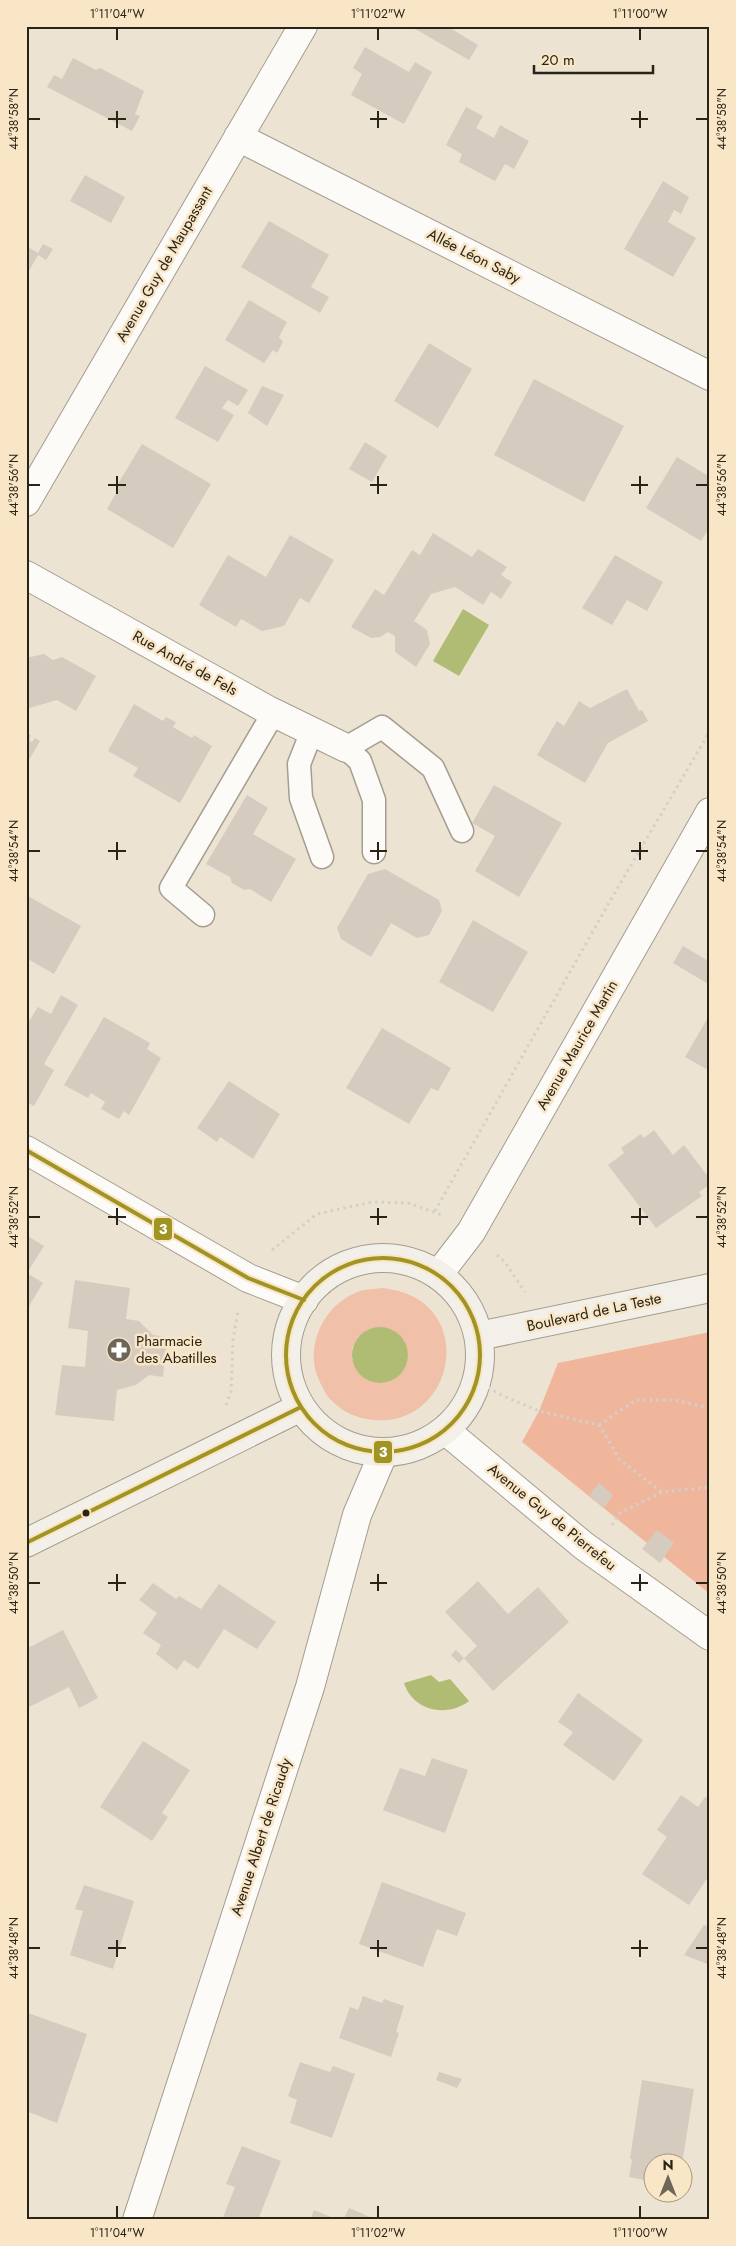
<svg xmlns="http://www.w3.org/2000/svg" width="736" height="2246" font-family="Jost,sans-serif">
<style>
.green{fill:#f0c0a9;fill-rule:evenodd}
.forest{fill:#f0b69c}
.water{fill:#b0bc73}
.building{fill:#d6cbbf}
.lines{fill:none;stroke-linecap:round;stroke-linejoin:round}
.service-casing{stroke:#a49d90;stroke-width:25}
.minor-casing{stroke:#a49d90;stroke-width:30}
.secondary-casing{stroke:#a49d90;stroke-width:30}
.path{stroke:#d3d0cb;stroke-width:3;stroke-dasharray:2.5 4;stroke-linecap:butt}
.service{stroke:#fcfbf8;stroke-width:22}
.minor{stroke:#fcfbf8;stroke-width:28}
.secondary{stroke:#f2f0e9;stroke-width:28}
.bus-1-casing{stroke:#f9e6c6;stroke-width:8}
.bus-1{stroke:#a09425;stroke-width:4}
.ticks{fill:none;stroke:#2a2317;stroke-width:2}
.bus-dot{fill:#2a2317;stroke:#f9e6c6;stroke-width:2}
.labels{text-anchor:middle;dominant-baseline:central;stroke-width:5;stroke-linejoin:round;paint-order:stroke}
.street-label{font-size:15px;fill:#2a2317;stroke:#f9e6c6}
.poi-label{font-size:15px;fill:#2a2317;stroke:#f9e6c6;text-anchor:start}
.line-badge{stroke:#f9e6c6;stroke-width:2}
.badge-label{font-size:14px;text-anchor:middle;font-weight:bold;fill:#fff}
.neatline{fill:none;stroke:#2a2317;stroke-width:2}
.ticks-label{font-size:12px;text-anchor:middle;fill:#2a2317}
</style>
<rect width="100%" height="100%" fill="#ede3d2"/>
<!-- green -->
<path class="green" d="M383,1288C389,1289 396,1290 402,1292C479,1317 449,1434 367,1419C352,1417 335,1407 326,1394C321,1384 315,1374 314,1362C311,1330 333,1298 364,1290C370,1289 377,1289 383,1288ZM359,1336L408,1350L407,1363L401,1373L352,1360V1348Z"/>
<!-- forest -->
<path class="forest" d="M710,1332V1594L522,1442L539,1411L558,1363Z"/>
<!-- water -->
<path class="water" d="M463,609L489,625L459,676L433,661Z
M352 1355a28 28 0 1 1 56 0a28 28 0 1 1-56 0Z
M431,1675L439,1682L450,1679L469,1701C447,1718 413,1711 404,1683Z"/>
<!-- building -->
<path class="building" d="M410,26H447L478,45L469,60Z
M365,47L409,72L415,62L432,72L404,124L351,95L362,74L353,68Z
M73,58L96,70L100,68L144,91L135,114L140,116L132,131L47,87L54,75L62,79Z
M466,107L483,116L476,128L494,138L500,125L529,141L514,169L505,164L495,181L459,162L462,154L446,145Z
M85,175L125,197L111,223L70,201Z
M663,181L689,197L681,214L674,210L668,222L696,238L673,277L624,249Z
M269,221L329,255L311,287L329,297L320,313L241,267Z
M43,244L53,249L46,260L38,255L26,276V246L38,253Z
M249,300L287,322L279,337L283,342L277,353L273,350L264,363L225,340Z
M429,343L472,369L438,428L394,401Z
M205,366L248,390L238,406L228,400L222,408L234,415L218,442L175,418Z
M534,379L624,426L584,502L494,455Z
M262,386L284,395L267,426L248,413Z
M365,442L387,456L372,482L349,469Z
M142,444L211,484L173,548L107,509L119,488L116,487Z
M677,457L710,477V527L701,541L646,508Z
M433,533L472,557L478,549L507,567L501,575L512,582L501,599L491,592L483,605L455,587L431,594L414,621L427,630L430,644L416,667L395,652V636L388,632L380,637L371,638L351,627L375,589L384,595L412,550L420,555Z
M290,535L334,560L309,603L300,598L284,626L262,631L241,619L236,627L199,605L228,555L266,577Z
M615,555L663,582L647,611L627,600L612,625L582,608Z
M44,654L53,660L62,657L96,676L76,711L57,700L26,709V658Z
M627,689L639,711L642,710L648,721L608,743L585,783L537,755L557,721L564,726L579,701L590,708Z
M134,704L163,721L166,717L176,722L173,727L192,738L194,735L212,746L180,803L133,776L138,768L108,751Z
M26,733L31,735L29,740L32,742L35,738L40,741L26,765Z
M494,785L562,823L519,897L475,871L495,836L472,823Z
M247,795L268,808L253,834L296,859L271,902L250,889L244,890L232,883L230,877L206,864Z
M385,869L439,900L442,911L429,935L417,938L391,923L371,957L341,939L337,928L368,874Z
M26,895L81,926L54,974L26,958Z
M473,920L528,952L493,1012L439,982Z
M683,946L710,962V985L673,963Z
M61,995L78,1005L44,1064L54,1070L34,1106L26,1102V1026L38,1007L51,1014Z
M710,1014V1071L685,1057Z
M104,1017L150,1043L147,1049L161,1058L129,1115L124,1111L119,1119L101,1109L105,1102L91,1093L88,1098L64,1085Z
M382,1028L451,1068L438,1091L431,1088L409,1124L346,1088Z
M229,1081L280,1114L253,1159L220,1137L217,1142L197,1128Z
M654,1130L673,1155L684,1145L710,1179V1184L699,1192L702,1196L656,1228L608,1165L624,1153L621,1148L641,1134L644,1138Z
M26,1235L44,1246L27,1273L43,1283L26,1311Z
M75,1280L130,1288L126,1319L139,1321L153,1335L167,1337L163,1377L149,1375L136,1385L117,1390L114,1421L55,1415L62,1365L85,1367L88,1331L68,1328Z
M599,1483L613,1495L604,1508L589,1495Z
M657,1530L674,1543L660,1563L642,1549Z
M478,1581L508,1614L538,1587L569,1622L493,1691L464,1658L477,1646L445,1612Z
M153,1583L176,1599L179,1596L201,1609L219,1584L276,1622L257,1649L224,1629L198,1669L184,1660L177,1670L156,1654L161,1645L143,1633L157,1613L139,1600Z
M63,1630L98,1698L79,1708L69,1687L29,1707L26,1702V1649Z
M456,1650L464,1658L459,1663L451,1655Z
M578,1693L643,1740L614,1781L563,1745L573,1732L558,1722Z
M143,1741L190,1770L162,1813L168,1817L152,1841L100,1807Z
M432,1758L468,1770L445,1833L383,1810L400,1768L425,1776Z
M681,1795L698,1807L705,1797L710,1799V1874L689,1905L642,1874L667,1837L657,1830Z
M382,1882L466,1913L457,1936L437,1929L423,1967L359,1944Z
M84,1885L134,1901L113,1969L70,1955L83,1911L75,1909Z
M704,1925L710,1927V1965L684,1955Z
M363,1996L382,2003L384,1999L404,2006L396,2032L399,2033L391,2057L339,2038L350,2007L358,2010Z
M28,2013L87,2034L57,2123L26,2111V2018Z
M300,2062L330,2072L333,2066L355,2074L332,2138L290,2123L297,2100L288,2096Z
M439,2072L462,2079L457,2088L436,2080Z
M642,2080L694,2089L682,2164H654V2182L629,2177L632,2160L630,2158Z
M242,2146L281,2161L258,2220H222L235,2187L226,2184Z
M349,2208L377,2220H343Z
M314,2210L338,2220H310Z"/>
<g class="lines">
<defs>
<path id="service" d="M312,731L299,764L301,798L322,857
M374,852V800L360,761L346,748L382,727L433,768L462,831
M203,915L171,888L274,712"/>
<path id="minor" d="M238,137L710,376
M26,502L303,26
M26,575L268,710L346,748
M26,1150L248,1278L304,1300
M438,1275L471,1232L710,812
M446,1431L584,1546L710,1636
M137,2220L310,1687L357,1515L383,1454"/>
<path id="secondary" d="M286 1355a97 97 0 1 1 194 0a97 97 0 1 1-194 0Z
M479,1336L710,1288
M26,1543L299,1408"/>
</defs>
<!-- service casing -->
<use href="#service" class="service-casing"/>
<!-- minor casing -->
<use href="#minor" class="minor-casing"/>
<!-- secondary casing -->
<use href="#secondary" class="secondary-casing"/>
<!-- path -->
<path class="path" d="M435,1211L610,901L710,731
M272,1250L317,1214L372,1202L408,1203L442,1215
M497,1255L505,1262L525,1292
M477,1381L501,1395L539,1411L599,1425L620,1460L662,1492
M226,1405L231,1392L233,1340L238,1311
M599,1425L636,1400H675L710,1408
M612,1525L620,1513L662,1492L710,1487"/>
<!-- service -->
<use href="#service" class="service"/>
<!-- minor -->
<use href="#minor" class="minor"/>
<!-- secondary -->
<use href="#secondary" class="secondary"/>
<defs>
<path id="bus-1" d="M26,1150L248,1278L304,1300
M286 1355a97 97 0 1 1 194 0a97 97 0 1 1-194 0Z
M26,1543L299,1408"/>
</defs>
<!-- bus-1 casing -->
<use href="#bus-1" class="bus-1-casing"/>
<!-- bus-1 -->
<use href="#bus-1" class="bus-1"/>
</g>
<!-- ticks -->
<path class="ticks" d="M117,28V40M378,28V40M640,28V40M117,111V128M378,111V128M640,111V128M28,119H40M108,119H126M370,119H387M631,119H648M696,119H708M117,476V494M378,476V494M640,476V494M28,485H40M108,485H126M370,485H387M631,485H648M696,485H708M117,842V860M378,842V860M640,842V860M28,851H40M108,851H126M370,851H387M631,851H648M696,851H708M117,1208V1225M378,1208V1225M640,1208V1225M28,1217H40M108,1217H126M370,1217H387M631,1217H648M696,1217H708M117,1574V1591M378,1574V1591M640,1574V1591M28,1583H40M108,1583H126M370,1583H387M631,1583H648M696,1583H708M117,1940V1957M378,1940V1957M640,1940V1957M28,1948H40M108,1948H126M370,1948H387M631,1948H648M696,1948H708M117,2206V2218M378,2206V2218M640,2206V2218"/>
<!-- icons -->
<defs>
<symbol id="pharmacy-disc" viewBox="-11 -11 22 22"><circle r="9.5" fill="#6e6658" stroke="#f9e6c6"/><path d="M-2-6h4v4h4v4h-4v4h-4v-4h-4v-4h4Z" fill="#fff"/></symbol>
</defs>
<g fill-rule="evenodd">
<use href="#pharmacy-disc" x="105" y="1336" width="28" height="28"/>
</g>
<!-- markers -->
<circle class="bus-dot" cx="86" cy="1513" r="4.5"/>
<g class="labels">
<!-- street labels -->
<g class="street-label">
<text transform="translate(474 256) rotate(27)">Allée Léon Saby</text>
<text transform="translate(164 264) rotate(-60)">Avenue Guy de Maupassant</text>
<text transform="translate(185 663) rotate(29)">Rue André de Fels</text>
<text transform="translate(577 1045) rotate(-60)">Avenue Maurice Martin</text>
<text transform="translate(594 1312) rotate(-12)">Boulevard de La Teste</text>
<text transform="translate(552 1517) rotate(39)">Avenue Guy de Pierrefeu</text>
<text transform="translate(261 1837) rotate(-72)">Avenue Albert de Ricaudy</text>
</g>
<!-- poi labels -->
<g class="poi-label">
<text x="136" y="1341">Pharmacie<tspan x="136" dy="17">des Abatilles</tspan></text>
</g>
</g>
<g class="line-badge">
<rect x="153" y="1217" width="20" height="24" rx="5" fill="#a09425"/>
<rect x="373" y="1440" width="20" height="24" rx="5" fill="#a09425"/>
</g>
<g class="badge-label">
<text x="163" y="1234">3</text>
<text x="383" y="1457">3</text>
</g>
<!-- border -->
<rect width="736" height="2246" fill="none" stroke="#f9e6c6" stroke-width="55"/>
<!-- north arrow -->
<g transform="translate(668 2178)"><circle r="24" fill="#f9e6c6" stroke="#a69880"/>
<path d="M0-4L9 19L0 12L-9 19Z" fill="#6e6658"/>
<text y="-8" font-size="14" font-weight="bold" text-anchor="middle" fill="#2a2317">N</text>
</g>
<!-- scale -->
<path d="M534 65v8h119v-8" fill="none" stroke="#2a2317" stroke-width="2.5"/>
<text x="541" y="65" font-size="15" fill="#2a2317" stroke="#f9e6c6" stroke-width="4" paint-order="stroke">20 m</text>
<rect x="28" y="28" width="680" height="2190" class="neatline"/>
<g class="ticks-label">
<text x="117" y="18">1°11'04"W</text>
<text x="378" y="18">1°11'02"W</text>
<text x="640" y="18">1°11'00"W</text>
<text transform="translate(14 119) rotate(-90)" y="4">44°38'58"N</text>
<text transform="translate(722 119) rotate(-90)" y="4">44°38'58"N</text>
<text transform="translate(14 485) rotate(-90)" y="4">44°38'56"N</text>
<text transform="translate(722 485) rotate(-90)" y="4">44°38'56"N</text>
<text transform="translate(14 851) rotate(-90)" y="4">44°38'54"N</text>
<text transform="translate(722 851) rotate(-90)" y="4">44°38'54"N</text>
<text transform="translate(14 1217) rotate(-90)" y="4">44°38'52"N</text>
<text transform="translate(722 1217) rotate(-90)" y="4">44°38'52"N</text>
<text transform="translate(14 1583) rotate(-90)" y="4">44°38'50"N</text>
<text transform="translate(722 1583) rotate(-90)" y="4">44°38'50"N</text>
<text transform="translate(14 1948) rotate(-90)" y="4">44°38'48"N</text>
<text transform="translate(722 1948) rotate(-90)" y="4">44°38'48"N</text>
<text x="117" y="2237">1°11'04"W</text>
<text x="378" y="2237">1°11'02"W</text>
<text x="640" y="2237">1°11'00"W</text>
</g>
</svg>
